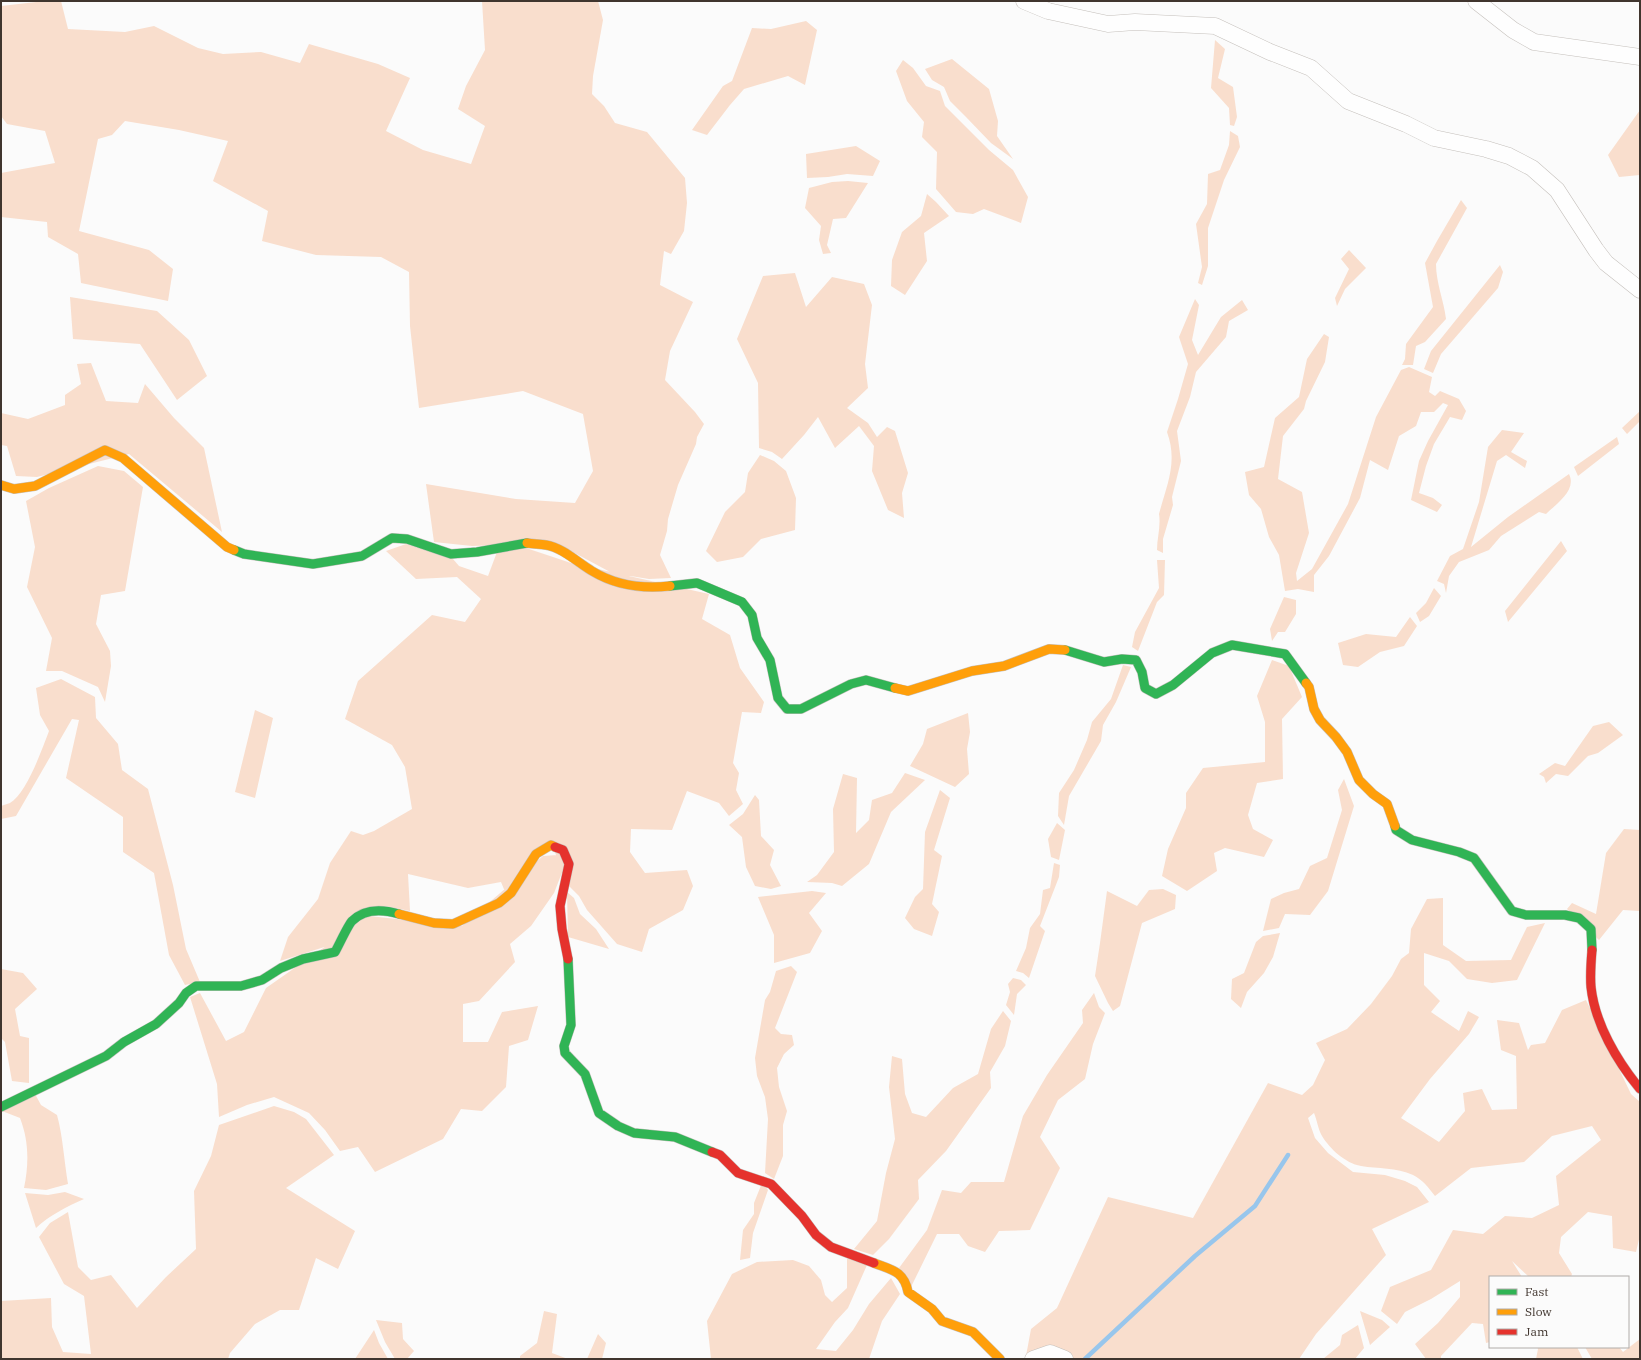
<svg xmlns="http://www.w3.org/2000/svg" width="1641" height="1360" font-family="'IBM Plex Serif',serif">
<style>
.green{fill:#f9decd}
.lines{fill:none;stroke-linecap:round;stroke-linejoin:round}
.stream{stroke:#98c6ec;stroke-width:4.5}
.street-casing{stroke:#c5c0bc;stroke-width:17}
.fast-casing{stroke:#c5c0bc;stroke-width:10}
.slow-casing{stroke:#c5c0bc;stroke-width:10}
.jam-casing{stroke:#c5c0bc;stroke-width:10}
.street{stroke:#fefefe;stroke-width:16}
.fast{stroke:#30b455;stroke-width:9}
.slow{stroke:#ff9f0a;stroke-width:9}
.jam{stroke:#e5322d;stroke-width:9}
</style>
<rect width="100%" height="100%" fill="#fbfbfb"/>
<!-- green -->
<path class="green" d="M45,1H61L68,29L125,32L154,26L198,48L223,54L261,52L300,63L309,44L378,64L410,78L386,131L423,150L471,164L485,126L458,109L466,86L485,50L482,1H598L603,20L593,76L592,94L604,106L615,123L647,132L685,178L687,203L684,231L671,254L664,251L660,285L693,302L670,351L665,380L695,412L704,424L697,437L696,444L678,485L668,519L667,531L660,555L671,578L649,579L612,573L556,543L472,546L434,542L426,484L516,499L575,503L593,471L583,414L523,391L419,408L410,326L409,272L381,257L316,255L262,241L268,211L213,181L228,141L179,130L125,121L112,135L98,139L79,231L149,250L173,269L168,301L81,283L78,254L48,237L47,222L1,217V173L55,163L45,131L7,124L1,116V6Z
M806,21L817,30L805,85L788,76L744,89L730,105L707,135L692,130L723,86L732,81L752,28L771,29Z
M1215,40L1225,49L1218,78L1233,87L1237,117L1234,126L1230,125L1229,108L1211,88Z
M952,59L989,89L998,121L997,136L1013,159L991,143L966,117L950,101L944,87L932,80L925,69Z
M903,60L913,68L926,86L940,91L945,106L989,150L1013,170L1028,197L1021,223L984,209L973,214L956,212L936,189L937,152L922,137L924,122L907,101L896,71Z
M1640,110V175L1619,177L1608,155Z
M1230,131L1238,136L1240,147L1224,180L1208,228V266L1202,285L1198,283L1202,267L1196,224L1207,204L1208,174L1220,170L1229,145Z
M856,146L880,161L873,176L847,174L828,177L807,178L806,154Z
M848,181L868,183L846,218L833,219L827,245L831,253L823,254L819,240L821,226L805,208L809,188L832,182Z
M927,194L936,202L949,216L924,233L927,261L905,295L891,286L892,260L902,232L921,216Z
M1461,200L1467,208L1436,264C1436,283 1444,301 1446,319L1425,342L1416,346L1413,365H1402L1405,359L1406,344L1433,307L1425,263L1437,241Z
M1349,250L1366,268L1345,289L1337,306L1335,298L1349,269L1341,259Z
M1500,265L1503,272L1498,288L1441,354L1433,373L1424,369L1431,351Z
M795,273L806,307L832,277L864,284L872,305L865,364L868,388L847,408L868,423L877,437L887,427L895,431L908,473L902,493L904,518L888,510L872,471L874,446L859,426L835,448L818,417L804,435L782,459L772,452L759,448L758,383L737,339L763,276Z
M70,297L157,311L189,340L207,376L177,400L140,344L73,339Z
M1195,299L1199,305L1192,340L1198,355L1221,317L1242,300L1248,310L1229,321L1226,337L1196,372L1190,397L1177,431L1181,461L1172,497L1173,505L1163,539V553L1157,550C1157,538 1161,526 1159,514C1167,484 1178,462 1167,432L1178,399L1188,364L1179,337Z
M1324,334L1329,337L1325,362L1306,401L1304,409L1283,436L1278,479L1302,492L1309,533L1296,573L1297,581L1312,569L1348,504L1376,417L1401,370L1409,367L1432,377L1429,392L1435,396L1440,391L1459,399L1466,411L1462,420L1450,417L1434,444L1426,466L1419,493L1433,498L1442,505L1437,512L1411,500L1419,461L1428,441L1448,405L1443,403L1434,412H1421L1416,426L1399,436L1388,470L1370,460L1360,498L1329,556L1314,575V592L1298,589L1285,591L1279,555L1269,537L1261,509L1249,495L1245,472L1264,467L1275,418L1299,397L1307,359Z
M91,363L106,401L138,403L145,384L174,418L204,448L222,532L129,454L37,477L16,476L7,446L1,445V413L28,419L65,405V395L81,384L77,364Z
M1640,411V421L1627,434L1622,428Z
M1502,430L1524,433L1511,452L1527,461L1525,468L1506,455L1497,461L1471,547L1508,517L1569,474C1577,490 1557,503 1546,514L1539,512L1501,536L1489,550L1459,562L1449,576L1446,593L1444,584L1437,581L1450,556L1463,549L1479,502L1488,447Z
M1617,437L1619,444L1578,476L1574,467Z
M760,455L774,461L786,471L796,498L795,530L761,539L743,557L717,562L706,551L725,512L745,492L748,473Z
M98,466L124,471L143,487L125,591L101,595L96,624L110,651L111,666L105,702L98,687L62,671H46L52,638L27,587L35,547L26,501L49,488Z
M1561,541L1567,551L1508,622L1505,611Z
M406,544L453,559L459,566L488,576L497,552L523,547L571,563L709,594L702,619L730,635L740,668L764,702L761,713L742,712L733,763L739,773L736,790L743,804L729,816L719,803L687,791L672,830L631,829L630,852L645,873L687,870L693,886L683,910L649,929L642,952L617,944L587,910L579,896L569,886L551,843L506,894L501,882L468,888L408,874L410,911L385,906L334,944L280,961L288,937L318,899L330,863L351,831L363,835L374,831L412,809L405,767L392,745L345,719L358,681L432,615L465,622L481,599L457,577L416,579L386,551Z
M1157,560H1165L1164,595L1157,602L1138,651L1132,647L1135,632L1159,588Z
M1434,588L1441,596L1429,616L1420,622L1416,613L1426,603Z
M1284,597L1296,600V614L1285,632H1278L1272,641L1270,629Z
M1410,617L1417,626L1404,646L1380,652L1358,667L1343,665L1338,643L1366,634L1396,637Z
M1272,660L1289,666L1302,697L1282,719L1283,779L1257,783L1248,815L1253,829L1273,840L1264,857L1225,848L1214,853L1217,871L1187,891L1162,876L1168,849L1186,808V793L1203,768L1265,762V722L1257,696Z
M1123,665L1131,667L1116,702L1103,725L1101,741L1069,796L1064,825L1058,816L1059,793L1074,770L1087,740L1092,722L1111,699Z
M61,679L95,697L96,718L118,744L122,770L148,789L173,885L186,949L200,982L185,985L169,955L154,873L123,852V817L66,778L79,720L72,719L16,816L1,819V806C4,805 7,804 10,803C27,793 42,749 49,731L40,715L36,688Z
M255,710L273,718L255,798L235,792Z
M968,713L970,732L967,749L969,774L955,787L910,766L923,744L927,729Z
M1609,722L1623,735L1598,753L1588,756L1568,776L1556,774L1546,783L1544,777L1539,774L1555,763L1565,766L1593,726Z
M905,773L925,780L891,812L869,864L842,886L832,883L807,882L817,875L834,852L833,809L843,774L857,778L856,833L869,820L872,800L892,793Z
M1344,779L1354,806L1328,891L1310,915L1285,914L1279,928L1263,931L1271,899L1284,893L1299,889L1310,866L1327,858L1342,810L1338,790Z
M940,790L950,798L934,850L942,856L932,904L939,912L932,936L914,929L905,918L915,897L923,889L925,832Z
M755,795L759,800L761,836L774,850L770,865L781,886L771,889L755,886L746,867L742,837L729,825L743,814Z
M1057,823L1065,830L1059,860L1051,857L1048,839Z
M1624,829L1640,830V911L1623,910L1599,940L1567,909L1572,903L1596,914L1606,853Z
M557,855L565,865L554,893L531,926L510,944L515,962L479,1001L463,1004V1042H488L502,1012L538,1006L528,1040L509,1046L506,1087L482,1111L461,1109L443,1139L375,1172L358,1147L340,1151L325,1130L309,1113L274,1097L247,1105L219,1117L217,1084L190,997L200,993L226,1041L244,1032L266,988L369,916L462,926L543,856Z
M1054,863L1060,865L1059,877L1040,926L1045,931L1029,978L1023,973L1016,971L1026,948L1030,928L1040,914L1043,890L1050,888Z
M1163,889L1176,895L1175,909L1142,923L1120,1006L1113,1011L1108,1003L1095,976L1100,943L1107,891L1137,906L1149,890Z
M812,891L826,893L809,913L822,931L810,953L774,963V935L758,897Z
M567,892L574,898L580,914L596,929L609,949L568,937Z
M1443,898V945L1466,961L1511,960L1527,927L1545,923L1517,980L1492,983L1467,979L1449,961L1424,953V985L1440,1001L1431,1012L1459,1031L1468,1011L1479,1017L1469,1034L1430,1079L1401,1118L1439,1142L1465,1111L1463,1093L1482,1089L1492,1110L1517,1109L1516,1056L1501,1050L1497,1020L1519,1023L1528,1050L1531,1045L1545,1043L1562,1010L1586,1000L1631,1094L1640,1102V1235L1636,1252L1613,1248L1612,1216L1588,1212L1561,1237L1559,1253L1572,1274L1571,1277H1529L1512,1261L1522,1277H1490V1342L1486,1343L1483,1324L1472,1323L1441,1356V1359H1426L1415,1344L1438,1323L1460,1297V1281L1431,1299L1405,1312L1397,1324L1381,1311L1390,1287L1431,1270L1453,1230L1483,1234L1505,1216L1532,1218L1559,1205L1556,1176L1601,1140L1592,1126L1552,1136L1524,1162L1471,1168L1435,1196C1428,1187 1423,1180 1413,1175C1396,1167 1378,1169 1361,1166C1345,1163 1330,1149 1322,1136C1318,1129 1317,1120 1314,1113L1308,1118L1315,1138L1328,1153L1353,1172L1385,1175L1405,1181L1417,1187L1429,1202L1372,1229L1386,1255L1316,1334L1299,1359H1073L1045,1347L1026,1356L1031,1329L1057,1308L1108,1197L1193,1218L1268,1083L1302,1095L1313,1085L1325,1060L1316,1043L1347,1029L1371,1004L1392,976L1401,959L1409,953L1411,929L1427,899Z
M1280,933L1273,957L1264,973L1247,992L1241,1008L1231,999L1232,979L1244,973L1256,942L1263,936Z
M791,966L797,972L775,1028L781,1034L792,1035L794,1045L784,1054L777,1068L779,1087L787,1111L783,1125V1156L774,1179L765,1173L768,1119L765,1097L757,1076L755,1058L765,1000L770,992L776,971Z
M1,969L23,973L37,989L15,1009L20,1036L29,1038V1083L12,1081L5,1042L1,1038Z
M1013,978L1021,980L1026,985L1017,994L1014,1015L1006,1005L1010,992L1008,984Z
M1094,993L1099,1007L1105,1013L1093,1044L1085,1079L1058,1100L1040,1137L1060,1168L1030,1230L999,1231L985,1252L968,1246L959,1234H937L911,1287L899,1268L927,1230L942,1190L961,1193L971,1182H1004L1023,1116L1047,1075L1083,1023L1082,1010Z
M1003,1011L1011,1021L1005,1046L990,1072L991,1088L946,1151L918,1180L919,1199L889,1239L873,1255L854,1249L877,1221L886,1173L895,1139L889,1087L892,1056L902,1059L905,1094L912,1113L926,1117L953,1088L978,1074L991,1029Z
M35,1094L41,1105L57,1115C63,1137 64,1161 68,1184L46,1190L24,1188C29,1164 29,1141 20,1118L2,1111Z
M274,1106L294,1112L306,1119L334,1155L286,1188L355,1231L338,1269L316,1258L299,1310H280L255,1324L230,1353L228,1359H1V1301L51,1298L52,1327L63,1352L91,1354L84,1296L64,1284L39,1237L50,1223L68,1212L78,1267L91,1280L111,1275L137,1308L166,1277L196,1249L194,1191L211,1156L219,1125Z
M762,1183L768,1190L753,1233L750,1258L740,1260L743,1230L754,1214V1203Z
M65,1192L84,1199C66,1207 50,1215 36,1228L25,1193L48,1195Z
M847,1258L867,1265L848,1308L835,1322L816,1349L836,1351L853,1330L869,1304L891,1278L900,1294L882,1321L869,1359H711L707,1321L732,1274L757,1262L793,1260L809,1266L821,1280L825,1295L832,1302L847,1288Z
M544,1311L557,1314L552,1353L568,1359H520V1356L537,1343Z
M1360,1311L1382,1320L1390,1327L1370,1345Z
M376,1320L402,1323L403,1339L414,1351L407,1359H395L385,1342Z
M1358,1325L1364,1348L1355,1359H1323L1340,1345L1342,1335Z
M374,1330L379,1343L388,1359H355Z
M598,1334L606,1343L602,1359H587Z
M1640,1339V1359H1592L1585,1347H1619L1623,1352Z
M1537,1347H1577L1583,1359H1536L1538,1349Z"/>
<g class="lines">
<!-- stream -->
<path class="stream" d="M1085,1359L1195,1256L1255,1206L1288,1155"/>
<defs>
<path id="street" d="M1024,1L1048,11L1108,24L1135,22L1215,26L1270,52L1311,68L1348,101L1406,124L1434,138L1486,149L1509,156L1532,168L1557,190L1596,250L1606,263L1640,290
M1476,1L1513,30L1534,42L1640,57
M1033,1359L1050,1353L1065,1359"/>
<path id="fast" d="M234,550L244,554L313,564L362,556L392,538L407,539L451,554L477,552L527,543
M670,586L697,583L742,602L752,615L757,638L770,660L778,698L787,709H801L851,684L866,680L895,688
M1065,650L1104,662L1122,659L1136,660L1142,672L1145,688L1156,694L1173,685L1212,653L1232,645L1285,654L1306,683
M1395,826L1396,830L1412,840L1459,852L1474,858L1512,911L1526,915H1565L1579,918L1591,929L1592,950
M568,959L571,1025L564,1046L565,1053L585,1074L599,1113L618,1126L634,1133L675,1137L712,1152
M1,1107L106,1056L124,1042L156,1024L179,1003L186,993L196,986H241L262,980L281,968L303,959L335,952C339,945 348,925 352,921C365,908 382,909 399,914"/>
<path id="slow" d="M1,485L14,489L35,486L105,450L123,458L227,547L234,550
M527,543C533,544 540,544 546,545C563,548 577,562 592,571C615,585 643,589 670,586
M1306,683L1309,687L1314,709L1320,720L1336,737L1347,752L1359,780L1373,794L1387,804L1395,826
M895,688L908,691L972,671L1004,666L1049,649L1065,650
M399,914L434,923L453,924L499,903L511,893L536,854L551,845L555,847
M874,1263C892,1270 904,1271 908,1292L932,1309L942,1321L973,1332L1000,1359"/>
<path id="jam" d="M555,847L563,850L569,864L560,906L562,929L568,959
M1592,950C1591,962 1590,975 1591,987C1595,1024 1617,1061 1640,1089
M712,1152L720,1155L738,1173L771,1184L802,1216L816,1235L831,1247L874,1263"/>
</defs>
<!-- street casing -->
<use href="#street" class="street-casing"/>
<!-- fast casing -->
<use href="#fast" class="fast-casing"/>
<!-- slow casing -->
<use href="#slow" class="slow-casing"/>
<!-- jam casing -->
<use href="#jam" class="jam-casing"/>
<!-- street -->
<use href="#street" class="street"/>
<!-- fast -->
<use href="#fast" class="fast"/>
<!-- slow -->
<use href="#slow" class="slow"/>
<!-- jam -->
<use href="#jam" class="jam"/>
</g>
<!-- border -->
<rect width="1641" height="1360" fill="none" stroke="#40352e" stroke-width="4"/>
<!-- legend -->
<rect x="1489" y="1276" width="140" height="72" fill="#fbfbfb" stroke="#b0aca9"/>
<rect x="1497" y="1289" width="20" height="6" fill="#30b455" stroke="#b0aca9"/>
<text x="1525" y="1296" font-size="12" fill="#40352e">Fast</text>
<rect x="1497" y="1309" width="20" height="6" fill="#ff9f0a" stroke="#b0aca9"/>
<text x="1525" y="1316" font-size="12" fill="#40352e">Slow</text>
<rect x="1497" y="1329" width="20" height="6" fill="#e5322d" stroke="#b0aca9"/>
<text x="1525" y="1336" font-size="12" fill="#40352e">Jam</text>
</svg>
